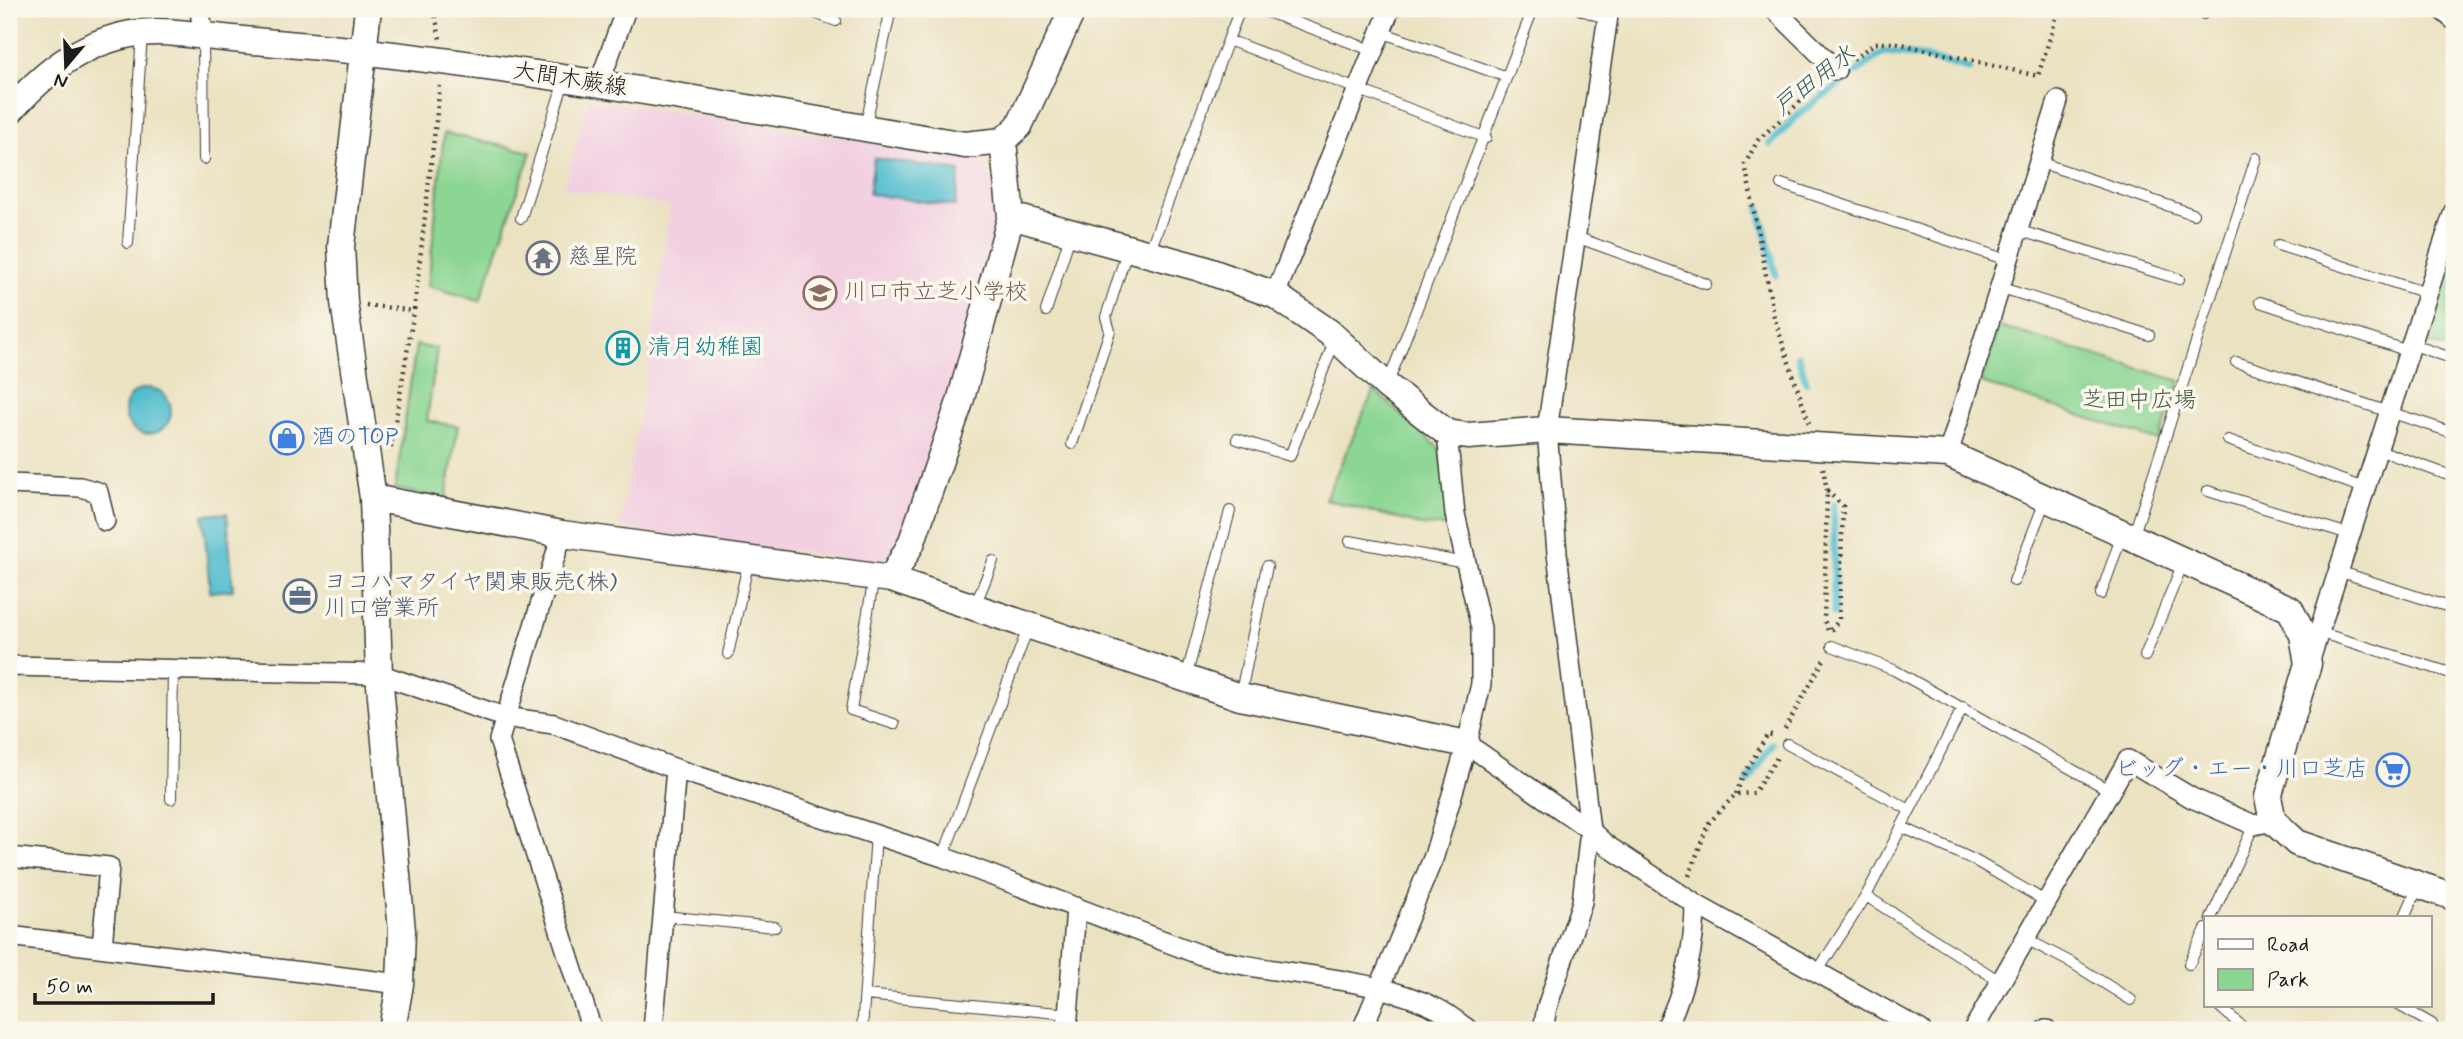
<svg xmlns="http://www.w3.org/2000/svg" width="2463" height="1039" font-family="Mynerve,'Klee One',sans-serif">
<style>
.built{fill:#f2cfe1}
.green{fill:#8cd693;stroke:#547958;stroke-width:2}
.water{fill:#53becf;stroke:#386d76;stroke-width:2}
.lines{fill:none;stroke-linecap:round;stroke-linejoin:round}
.stream{stroke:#53becf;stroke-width:7}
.lane-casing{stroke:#3b3a35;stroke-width:12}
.street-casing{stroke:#3b3a35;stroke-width:22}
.secondary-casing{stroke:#3b3a35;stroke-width:29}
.path{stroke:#3b3a35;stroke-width:4.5;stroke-dasharray:2 5;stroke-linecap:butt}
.lane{stroke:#fff;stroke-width:10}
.street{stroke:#fff;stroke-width:19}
.secondary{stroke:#fff;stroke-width:26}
.labels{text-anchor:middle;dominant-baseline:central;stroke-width:7;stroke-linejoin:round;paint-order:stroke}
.street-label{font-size:23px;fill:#1c1c1c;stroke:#fbf7ec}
.worship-label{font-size:23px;fill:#5b616d;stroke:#fbf7ec;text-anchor:start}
.education-label{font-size:23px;fill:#785e54;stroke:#fbf7ec;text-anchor:start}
.culture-label{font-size:23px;fill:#0d838f;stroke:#fbf7ec;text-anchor:start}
.park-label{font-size:23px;fill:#435d46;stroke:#fbf7ec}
.shop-label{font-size:23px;fill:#366cbe;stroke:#fbf7ec;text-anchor:start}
.service-label{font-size:23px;fill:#4e5e75;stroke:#fbf7ec;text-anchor:start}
.water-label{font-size:24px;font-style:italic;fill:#325d64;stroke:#fbf7ec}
</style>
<rect width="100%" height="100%" fill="#fbf7ec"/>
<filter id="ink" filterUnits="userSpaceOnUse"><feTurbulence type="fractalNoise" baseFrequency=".0143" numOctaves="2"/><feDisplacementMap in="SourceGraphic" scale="14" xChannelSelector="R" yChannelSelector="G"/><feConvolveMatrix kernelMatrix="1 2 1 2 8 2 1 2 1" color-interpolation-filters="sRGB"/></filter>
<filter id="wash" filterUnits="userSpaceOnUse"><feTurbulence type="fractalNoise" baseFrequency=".00686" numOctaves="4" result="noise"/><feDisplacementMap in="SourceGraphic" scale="28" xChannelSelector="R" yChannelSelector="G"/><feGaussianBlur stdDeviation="1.57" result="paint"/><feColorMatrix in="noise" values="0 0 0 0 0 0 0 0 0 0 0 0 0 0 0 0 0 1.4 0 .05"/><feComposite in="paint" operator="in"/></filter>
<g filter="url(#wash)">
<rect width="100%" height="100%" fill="#ebe2c1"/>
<!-- built -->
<path class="built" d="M589,99L978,158L996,185L1003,218L954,397L893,554L884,563L619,528L648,368L670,206L563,188Z"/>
<!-- green -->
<path class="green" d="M444,133L531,152L480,301L428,286Z
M2448,262L2454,264V351L2422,341Z
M1999,326L2180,381L2159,441L1981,383Z
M416,345L437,349L427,421L458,426L446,499L395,489Z
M1374,390L1440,449L1452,527L1421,525L1325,499Z"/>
<!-- water -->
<path class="water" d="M874,158L960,171L955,206L869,194Z
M125 411a23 23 0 1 1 46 0a23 23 0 1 1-46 0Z
M227,513L233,590L210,592L203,515Z"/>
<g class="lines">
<!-- stream -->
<path class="stream" d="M1770,144L1801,112L1884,52L1920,56L1969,69
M1759,207L1776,275
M1798,356L1806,382
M1834,614V504
M1748,781L1773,744"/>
</g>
</g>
<g filter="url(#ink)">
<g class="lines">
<defs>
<path id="lane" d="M804,9L836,21
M1259,9L1374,51
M1579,9L1607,19
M2203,14L2205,9
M1381,32L1507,77
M203,36L204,159
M1228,40L1240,9
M9,73L16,99
M865,128L891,9
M2039,162L2193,214
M1781,184L2007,260
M521,218L565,78
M2017,230L2179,279
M1576,237L1706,284
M128,243L142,34
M2278,245L2426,293
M1149,253L1228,40L1486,138
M1999,287L2149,335
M2260,302L2408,351
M1046,311L1071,233
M2411,344L2454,359
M2236,362L2454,433
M1388,383L1533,9
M1237,439L1290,456L1334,342
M2228,440L2364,488
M1072,444L1110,331L1106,317L1128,248
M2376,449L2454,477
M2208,491L2349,534
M2133,537L2256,158
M1350,541L1465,563
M2338,571L2449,607
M874,577L851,710L894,724
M2014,581L2045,501
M2101,594L2122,535
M975,606L993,561
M2318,632L2454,674
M1832,646L1894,670L2109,790
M728,654L749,560
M2145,656L2183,563
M1186,678L1230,511
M1240,697L1267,566
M1787,744L1910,810
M171,799L173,670
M1902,827L1974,860L2047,902
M943,857L1028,628
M1866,896L2001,982
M664,916L775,927
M2211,918L2254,825
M2404,918L2418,887
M2026,939L2072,963L2131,1000
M2189,964L2206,929
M1817,972L1866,896L1963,707
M865,995L1069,1014
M2400,1006L2432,1024
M2220,1007L2246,1030
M862,1030L876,835"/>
<path id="street" d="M200,9L203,36
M1774,9L1836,70
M2441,9L2454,20
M599,84L626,9
M1275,295L1390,9
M1948,454L2058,101
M9,484L80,487L98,492L105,521
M562,534L499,740L592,1030
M2309,663L2454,211
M9,666L379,674L504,717L554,724L676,769L943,857L1201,955C1276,977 1368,974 1438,1009C1448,1014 1459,1023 1469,1030
M1467,744L1590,830L1606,845L1695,904L1921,1030
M9,857L109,867L102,947
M9,936L400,984
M653,1030L676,769
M1067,1030L1076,907
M1362,1030L1434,856L1467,744L1481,684V628L1455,514L1447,433
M1543,1030L1547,1007L1582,902L1590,830L1557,553L1547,430L1609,9
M1665,1030C1684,992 1695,947 1695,904
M1973,1030L2128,760L2192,798L2254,825L2273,821
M2045,1030H2047"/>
<path id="secondary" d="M368,9L341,246L344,302L373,498L379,674L402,931L400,984L392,1030
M9,112C43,74 78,44 131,34C156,30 180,33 205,36C240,40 275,43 310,46C530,67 748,109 965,145L1003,141L1019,126L1073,9
M1011,216L1200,268L1275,295L1330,333L1387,386L1447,433L1468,436L1547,430L1948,454L2290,609L2303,635L2308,664L2268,797L2273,821L2297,843L2454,897
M373,498L562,534L891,579L1240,697L1467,744
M891,579L911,544L960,402L1011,216L1003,141"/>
</defs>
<!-- lane casing -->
<use href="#lane" class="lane-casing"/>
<!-- street casing -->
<use href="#street" class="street-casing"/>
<!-- secondary casing -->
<use href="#secondary" class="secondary-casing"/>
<!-- path -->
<path class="path" d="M434,9L440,39
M1853,59L1875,43H1897L2038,76L2059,9
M366,305L414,311
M1809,423L1774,317L1745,164L1758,140L1821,83
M391,448L414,311L440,86
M1823,468L1827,491L1824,620L1829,633
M1827,491L1843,506L1839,620L1831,630
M1785,729L1825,658
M1736,794L1743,776L1768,734L1775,736
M1689,876L1708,824L1736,794L1754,793L1778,756"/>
<!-- lane -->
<use href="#lane" class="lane"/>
<!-- street -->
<use href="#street" class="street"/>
<!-- secondary -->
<use href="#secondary" class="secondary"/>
</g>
</g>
<!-- icons -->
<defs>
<symbol id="temple-ring" viewBox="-11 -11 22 22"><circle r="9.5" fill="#fbf7ec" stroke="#6b7280" stroke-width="1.5"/><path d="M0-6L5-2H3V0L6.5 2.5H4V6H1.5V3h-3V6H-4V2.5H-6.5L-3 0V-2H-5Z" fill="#6b7280"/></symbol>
<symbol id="school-ring" viewBox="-11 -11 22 22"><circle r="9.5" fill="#fbf7ec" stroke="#8d6e63" stroke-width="1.5"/><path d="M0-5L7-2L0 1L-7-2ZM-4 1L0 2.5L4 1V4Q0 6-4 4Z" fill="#8d6e63"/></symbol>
<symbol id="building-ring" viewBox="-11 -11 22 22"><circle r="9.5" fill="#fbf7ec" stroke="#0f9aa8" stroke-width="1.5"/><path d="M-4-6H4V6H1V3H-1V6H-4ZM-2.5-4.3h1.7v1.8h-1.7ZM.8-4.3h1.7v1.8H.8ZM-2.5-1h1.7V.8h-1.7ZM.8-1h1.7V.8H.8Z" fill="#0f9aa8"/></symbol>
<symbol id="shop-ring" viewBox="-11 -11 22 22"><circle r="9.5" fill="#fbf7ec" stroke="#3f7fe0" stroke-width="1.5"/><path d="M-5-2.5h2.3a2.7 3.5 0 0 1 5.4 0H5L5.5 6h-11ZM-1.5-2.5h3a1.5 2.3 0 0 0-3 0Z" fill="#3f7fe0"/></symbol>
<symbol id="office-ring" viewBox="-11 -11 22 22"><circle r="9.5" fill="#fbf7ec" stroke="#5c6f8a" stroke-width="1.5"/><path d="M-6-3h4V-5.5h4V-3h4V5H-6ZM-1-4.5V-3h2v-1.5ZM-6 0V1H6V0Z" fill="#5c6f8a"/></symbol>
<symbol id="supermarket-ring" viewBox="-11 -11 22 22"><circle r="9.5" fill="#fbf7ec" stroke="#3f7fe0" stroke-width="1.5"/><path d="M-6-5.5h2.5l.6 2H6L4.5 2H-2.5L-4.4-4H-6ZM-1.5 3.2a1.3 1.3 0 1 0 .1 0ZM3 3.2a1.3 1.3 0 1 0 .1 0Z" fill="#3f7fe0"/></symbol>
</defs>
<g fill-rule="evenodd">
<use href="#temple-ring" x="524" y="239" width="38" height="38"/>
<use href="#school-ring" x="801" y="274" width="38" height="38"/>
<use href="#building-ring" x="604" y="329" width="38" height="38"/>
<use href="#shop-ring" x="268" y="419" width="38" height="38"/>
<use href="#office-ring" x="281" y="577" width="38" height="38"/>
<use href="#supermarket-ring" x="2374" y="751" width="38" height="38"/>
</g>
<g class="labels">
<!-- street labels -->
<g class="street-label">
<text transform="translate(570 80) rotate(9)">大間木蕨線</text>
</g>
<!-- worship labels -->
<g class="worship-label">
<text x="568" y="258">慈星院</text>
</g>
<!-- education labels -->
<g class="education-label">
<text x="844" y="293">川口市立芝小学校</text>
</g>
<!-- culture labels -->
<g class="culture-label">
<text x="648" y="348">清月幼稚園</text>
</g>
<!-- park labels -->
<g class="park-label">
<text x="2139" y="401">芝田中広場</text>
</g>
<!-- shop labels -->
<g class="shop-label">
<text x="312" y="438">酒のTOP</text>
<text x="2368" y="770" text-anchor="end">ビッグ・エー・川口芝店</text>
</g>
<!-- service labels -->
<g class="service-label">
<text x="324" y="583">ヨコハマタイヤ関東販売(株)<tspan x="324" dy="26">川口営業所</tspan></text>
</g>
<!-- water labels -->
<g class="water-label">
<text transform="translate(1815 81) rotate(-38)">戸田用水</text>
</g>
</g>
<!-- margin -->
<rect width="2463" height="1039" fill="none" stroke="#fbf7ec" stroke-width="35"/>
<!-- legend -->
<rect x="2204" y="916" width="228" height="91" fill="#fbf7ec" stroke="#a29f99" stroke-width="2"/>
<rect x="2218" y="939" width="35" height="10" fill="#ffffff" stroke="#a29f99" stroke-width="2"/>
<text x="2267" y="951" font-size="21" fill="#1c1c1c">Road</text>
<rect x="2218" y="969" width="35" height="21" fill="#8cd693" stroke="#a29f99" stroke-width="2"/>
<text x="2267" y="986" font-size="21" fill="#1c1c1c">Park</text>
<!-- north arrow -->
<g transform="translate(66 66) rotate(199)" stroke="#fbf7ec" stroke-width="5" paint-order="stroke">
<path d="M0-5L12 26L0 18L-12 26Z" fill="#1c1c1c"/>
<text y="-10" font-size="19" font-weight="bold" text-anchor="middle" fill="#1c1c1c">N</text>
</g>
<!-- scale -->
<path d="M35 993v10h178v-10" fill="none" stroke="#1c1c1c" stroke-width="3.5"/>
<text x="46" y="993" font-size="21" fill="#1c1c1c" stroke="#fbf7ec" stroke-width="5" paint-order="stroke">50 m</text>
</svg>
